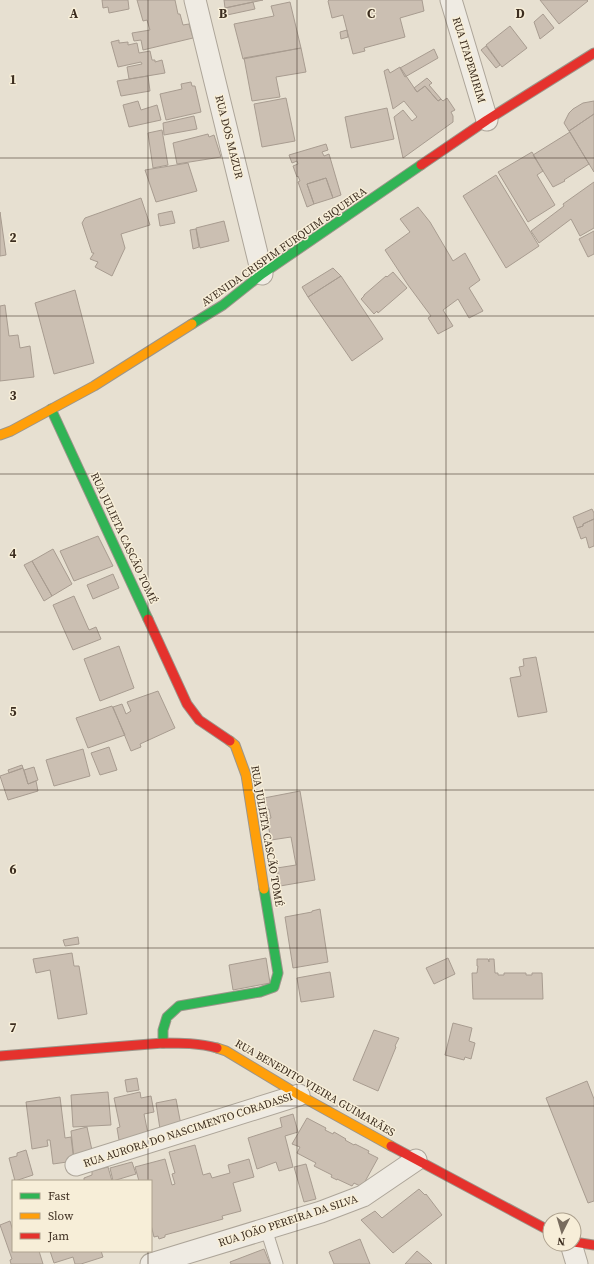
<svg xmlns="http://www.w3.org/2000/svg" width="594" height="1264" font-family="'Source Serif 4',serif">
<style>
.building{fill:#cbbfb2;stroke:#a89c90}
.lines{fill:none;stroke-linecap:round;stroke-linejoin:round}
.lane-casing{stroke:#ada599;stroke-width:13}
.street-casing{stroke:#ada599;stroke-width:23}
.fast-casing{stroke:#9c958a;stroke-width:11}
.slow-casing{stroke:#9c958a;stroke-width:11}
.jam-casing{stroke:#9c958a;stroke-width:11}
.lane{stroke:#efebe3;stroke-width:11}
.street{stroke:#efebe3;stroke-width:21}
.fast{stroke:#30b455;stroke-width:9}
.slow{stroke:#ff9f0a;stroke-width:9}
.jam{stroke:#e5322d;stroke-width:9}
.grid{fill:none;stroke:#3d2e20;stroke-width:1;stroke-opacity:0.55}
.labels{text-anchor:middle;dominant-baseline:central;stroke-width:3;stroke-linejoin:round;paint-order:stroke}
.street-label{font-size:11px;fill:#3d2e20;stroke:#f7eed8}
.grid-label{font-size:13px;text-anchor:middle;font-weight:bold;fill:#3d2e20;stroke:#f7eed8;stroke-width:3;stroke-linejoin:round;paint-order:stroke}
</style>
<rect width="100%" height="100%" fill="#e7e0d1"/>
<!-- building -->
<path class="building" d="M102,0H128L129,9L109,13L108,7L103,8Z
M137,0H175L178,14H180L183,25L189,24L193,38L143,50L141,40L134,41L132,33L150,30L147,20L143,21Z
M224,0H263L225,8Z
M329,0H422L424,11L400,18L405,37L364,48L365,51L353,54L343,15L332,18L328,1Z
M540,0H587L588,1L559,24Z
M253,2L255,9L227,15L225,8Z
M290,2L301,48L243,59L234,24L274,16L271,6Z
M543,14L554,28L540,39L534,22Z
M510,26L527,48L502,67L486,45Z
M347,30L348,37L341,39L340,32Z
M119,40V43L128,42V45L137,43L139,53L150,51L152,60H155V62L162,60L165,73L129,79L127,67L142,64L141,62L118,67L111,42Z
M486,46L500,65L496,68L481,50Z
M301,48L306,72L276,77L280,97L252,101L244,58Z
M434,49L438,58L405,77L400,68Z
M400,67L417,92L425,86L438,101L441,99L443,101L447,98L455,110L451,112L453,116V122L403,158L394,117L403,110L412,121L417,117L404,101L393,109L384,71L388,69L390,73Z
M148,76L150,91L121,96L117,81Z
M427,78L432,83L429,85L441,99L438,101L425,86L417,92L414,88Z
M191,82L192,86H195L201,112L166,120L160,94L182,89L181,84Z
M286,98L295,141L262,147L254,104Z
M138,101L141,110L157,105L161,120L129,127L123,105Z
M594,101V114L569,131L564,123L569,113L573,109L583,103Z
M387,108L394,139L351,148L345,117Z
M594,114V172L569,131Z
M194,116L197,129L164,135L163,123Z
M162,130L168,165L153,168L148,133Z
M570,132L589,164L564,180L565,181L553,187L533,155Z
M208,134L209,137L214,135L221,157L177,164L173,143Z
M326,144L328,150L322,152L324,156L329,154L341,195L333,198L326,178L307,184L314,204L307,207L298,182L300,181L298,176L297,177L293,166L298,164L297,161L292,163L289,155Z
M532,152L543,171L537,175L555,205L528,222L498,172Z
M188,163L197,191L156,202L145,170Z
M496,175L539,246L506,268L463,196Z
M326,178L333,198L314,204L307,184Z
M594,182V228L580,236L571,219L539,243L531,231L564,206L563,204Z
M141,198L150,225L121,234L125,248L112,276L95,267L98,262L90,259L94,253H92L82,223L85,218Z
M418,207L430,222L453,261L465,253L480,280L469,288L483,311L469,318L458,299L443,310L453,326L438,334L428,318L431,316L408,285L385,250L410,232L400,219Z
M172,211L175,223L160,226L158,214Z
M0,212L6,255L0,256Z
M224,221L229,241L200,248L196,228Z
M196,229L199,247L193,249L190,230Z
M594,231V254L588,257L579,239Z
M333,268L341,276L308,297L302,287Z
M393,272L407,288L378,313L377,311L374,314L361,299L364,296V295L386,276L387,277Z
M341,276L383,339L352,361L308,297Z
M75,290L94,363L54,374L35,303Z
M5,305L9,336L18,335L20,348L30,346L34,377L0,381V306Z
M592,509L594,513V519L583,524V526L577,528L573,517Z
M594,519V546L589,548L586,537L581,539L577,528L583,526V524Z
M98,536L113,566L74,581L60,551Z
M53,549L72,584L52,596L32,561Z
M32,561L52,596L44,601L24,565Z
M113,574L119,588L93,599L87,585Z
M74,596L89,630L96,627L101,639L73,650L53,605Z
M119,646L134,688L100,701L84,659Z
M536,657L547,712L518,717L510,678L521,676L519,667L524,666L523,659Z
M158,691L175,728L140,744L141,747L131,751L113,707L122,704L126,714L131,711L127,702Z
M112,706L125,735L88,748L76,718Z
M109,747L117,770L100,775L91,753Z
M83,749L90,776L54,786L46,760Z
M22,765L23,768L9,773L8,770Z
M34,767L38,780L28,784L24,770Z
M23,768L28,784L36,781L38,791L8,800L0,776Z
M300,791L315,880L280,886L277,868L296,865L291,837L271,840L267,819L271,818L269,809H266L264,798Z
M320,909L328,962L293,968L285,917L312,912V911Z
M78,937L79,944L65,946L63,940Z
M72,953L74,966H79L87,1014L58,1019L50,970L36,973L33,959Z
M266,958L270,983L233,990L229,965Z
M448,958L455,974L434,984L426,968Z
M477,959H488L489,962V959H494L495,973H498V975H504V973H526V975H532V973H542L543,999H473L472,973H477L478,966H477Z
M330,972L334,997L301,1002L297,978Z
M453,1023L472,1028L469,1041L475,1043L471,1059L465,1057L464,1060L445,1055Z
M374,1030L399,1038L395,1046L396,1047L378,1091L353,1080Z
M137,1078L139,1090L127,1092L125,1080Z
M587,1081L594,1099V1201L588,1203L546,1098Z
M108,1092L111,1125L73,1127L71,1095Z
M140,1092L141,1098L151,1096L154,1112L144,1114L148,1134L119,1140L117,1128L120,1127L114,1098Z
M60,1097L65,1138L71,1137L74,1161L53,1164L50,1140H47L48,1146L32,1149L26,1102Z
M176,1099L181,1125L160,1129L156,1103Z
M293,1114L298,1132L285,1136L293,1167L279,1171L276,1162L257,1169L248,1138L282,1127L280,1118Z
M307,1118L326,1128L325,1130L333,1134L334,1132L346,1139L345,1140L354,1145L355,1144L369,1151L368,1153L378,1158L362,1187L354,1183L352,1186L337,1179V1180L331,1177L332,1175L314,1166L316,1163L297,1153L300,1147L292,1144Z
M87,1127L93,1155L74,1159L71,1131Z
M195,1145L203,1175L210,1173L212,1178L230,1173L228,1165L249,1159L254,1177L233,1183L241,1211L222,1216L223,1219L165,1235V1237L159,1239L158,1236L154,1237L151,1225V1181H139L135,1167L165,1159L172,1185L175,1184L172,1174L175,1173L169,1152Z
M26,1150L33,1175L15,1181L9,1158L17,1156V1153Z
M132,1162L136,1174L113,1181L110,1168Z
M306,1164L316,1199L304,1202L294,1167Z
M108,1167L112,1181H84V1178L92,1175V1171Z
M419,1189L425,1195L426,1194L442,1215L393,1253L361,1220L375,1211L382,1218Z
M10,1221L13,1231V1251H39L43,1264H11L10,1260L12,1259L0,1225Z
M360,1239L370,1264H334L329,1252Z
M264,1249L270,1264H231L230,1262Z
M50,1251H101L103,1257L81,1264H75L73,1257L54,1263Z
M417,1251L429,1261L432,1264H405Z"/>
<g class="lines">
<defs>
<path id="lane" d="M266,1229L277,1264"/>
<path id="street" d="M195,0L262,274
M451,0L487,120
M76,1165L299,1095
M571,1244L577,1264
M151,1264L321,1212L363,1196L416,1160"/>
<path id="fast" d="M192,324L223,305L262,274L421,165
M51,409L148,619
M163,1043V1030L167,1017L179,1006L260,992L274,987L278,973L264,889"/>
<path id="slow" d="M0,435L11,431L94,386L192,324
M230,741L235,745L246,775L264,889
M217,1048L226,1051L299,1095L391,1146"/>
<path id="jam" d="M421,165L487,120L594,53
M148,619L187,704L199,720L230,741
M0,1056L163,1043C181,1043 199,1043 217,1048
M391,1146L550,1231
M574,1242L594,1245"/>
</defs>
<!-- lane casing -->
<use href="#lane" class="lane-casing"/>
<!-- street casing -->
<use href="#street" class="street-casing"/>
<!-- fast casing -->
<use href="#fast" class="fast-casing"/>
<!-- slow casing -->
<use href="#slow" class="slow-casing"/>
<!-- jam casing -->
<use href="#jam" class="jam-casing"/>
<!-- lane -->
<use href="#lane" class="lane"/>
<!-- street -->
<use href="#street" class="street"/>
<!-- fast -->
<use href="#fast" class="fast"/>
<!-- slow -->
<use href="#slow" class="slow"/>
<!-- jam -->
<use href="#jam" class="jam"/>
</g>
<!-- grid -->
<path class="grid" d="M148,0V1181M297,0V1264M446,0V1264M0,158H594M0,316H594M0,474H594M0,632H594M0,790H594M0,948H594M0,1106H594M148,1251V1264"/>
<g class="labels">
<!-- street labels -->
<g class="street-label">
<text transform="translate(469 60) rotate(73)">RUA ITAPEMIRIM</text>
<text transform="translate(229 137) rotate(76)">RUA DOS MAZUR</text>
<text transform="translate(284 247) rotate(-35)">AVENIDA CRISPIM FURQUIM SIQUEIRA</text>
<text transform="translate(124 538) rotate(65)">RUA JULIETA CASCÃO TOMÉ</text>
<text transform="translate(267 836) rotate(80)">RUA JULIETA CASCÃO TOMÉ</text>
<text transform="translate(315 1088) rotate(30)">RUA BENEDITO VIEIRA GUIMARÃES</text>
<text transform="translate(188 1130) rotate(-18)">RUA AURORA DO NASCIMENTO CORADASSI</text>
<text transform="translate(288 1221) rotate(-18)">RUA JOÃO PEREIRA DA SILVA</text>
</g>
</g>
<g class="grid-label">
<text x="74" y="18">A</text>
<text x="223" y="18">B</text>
<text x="371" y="18">C</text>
<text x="520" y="18">D</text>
<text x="13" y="84">1</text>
<text x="13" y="242">2</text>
<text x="13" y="400">3</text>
<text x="13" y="558">4</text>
<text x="13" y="716">5</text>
<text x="13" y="874">6</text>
<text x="13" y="1032">7</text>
</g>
<!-- legend -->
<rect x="12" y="1180" width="140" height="72" fill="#f7eed8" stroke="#ada18e"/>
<rect x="20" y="1193" width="20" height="6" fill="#30b455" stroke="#ada18e"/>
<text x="48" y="1200" font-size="12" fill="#3d2e20">Fast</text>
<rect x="20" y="1213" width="20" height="6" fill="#ff9f0a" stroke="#ada18e"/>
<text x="48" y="1220" font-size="12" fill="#3d2e20">Slow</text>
<rect x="20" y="1233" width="20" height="6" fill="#e5322d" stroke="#ada18e"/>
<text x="48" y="1240" font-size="12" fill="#3d2e20">Jam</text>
<!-- north arrow -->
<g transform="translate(562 1232) rotate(185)"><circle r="19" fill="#f7eed8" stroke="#ada18e"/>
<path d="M0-3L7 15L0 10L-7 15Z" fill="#786c5e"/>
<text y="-6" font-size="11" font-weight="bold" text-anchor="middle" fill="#3d2e20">N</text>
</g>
</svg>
